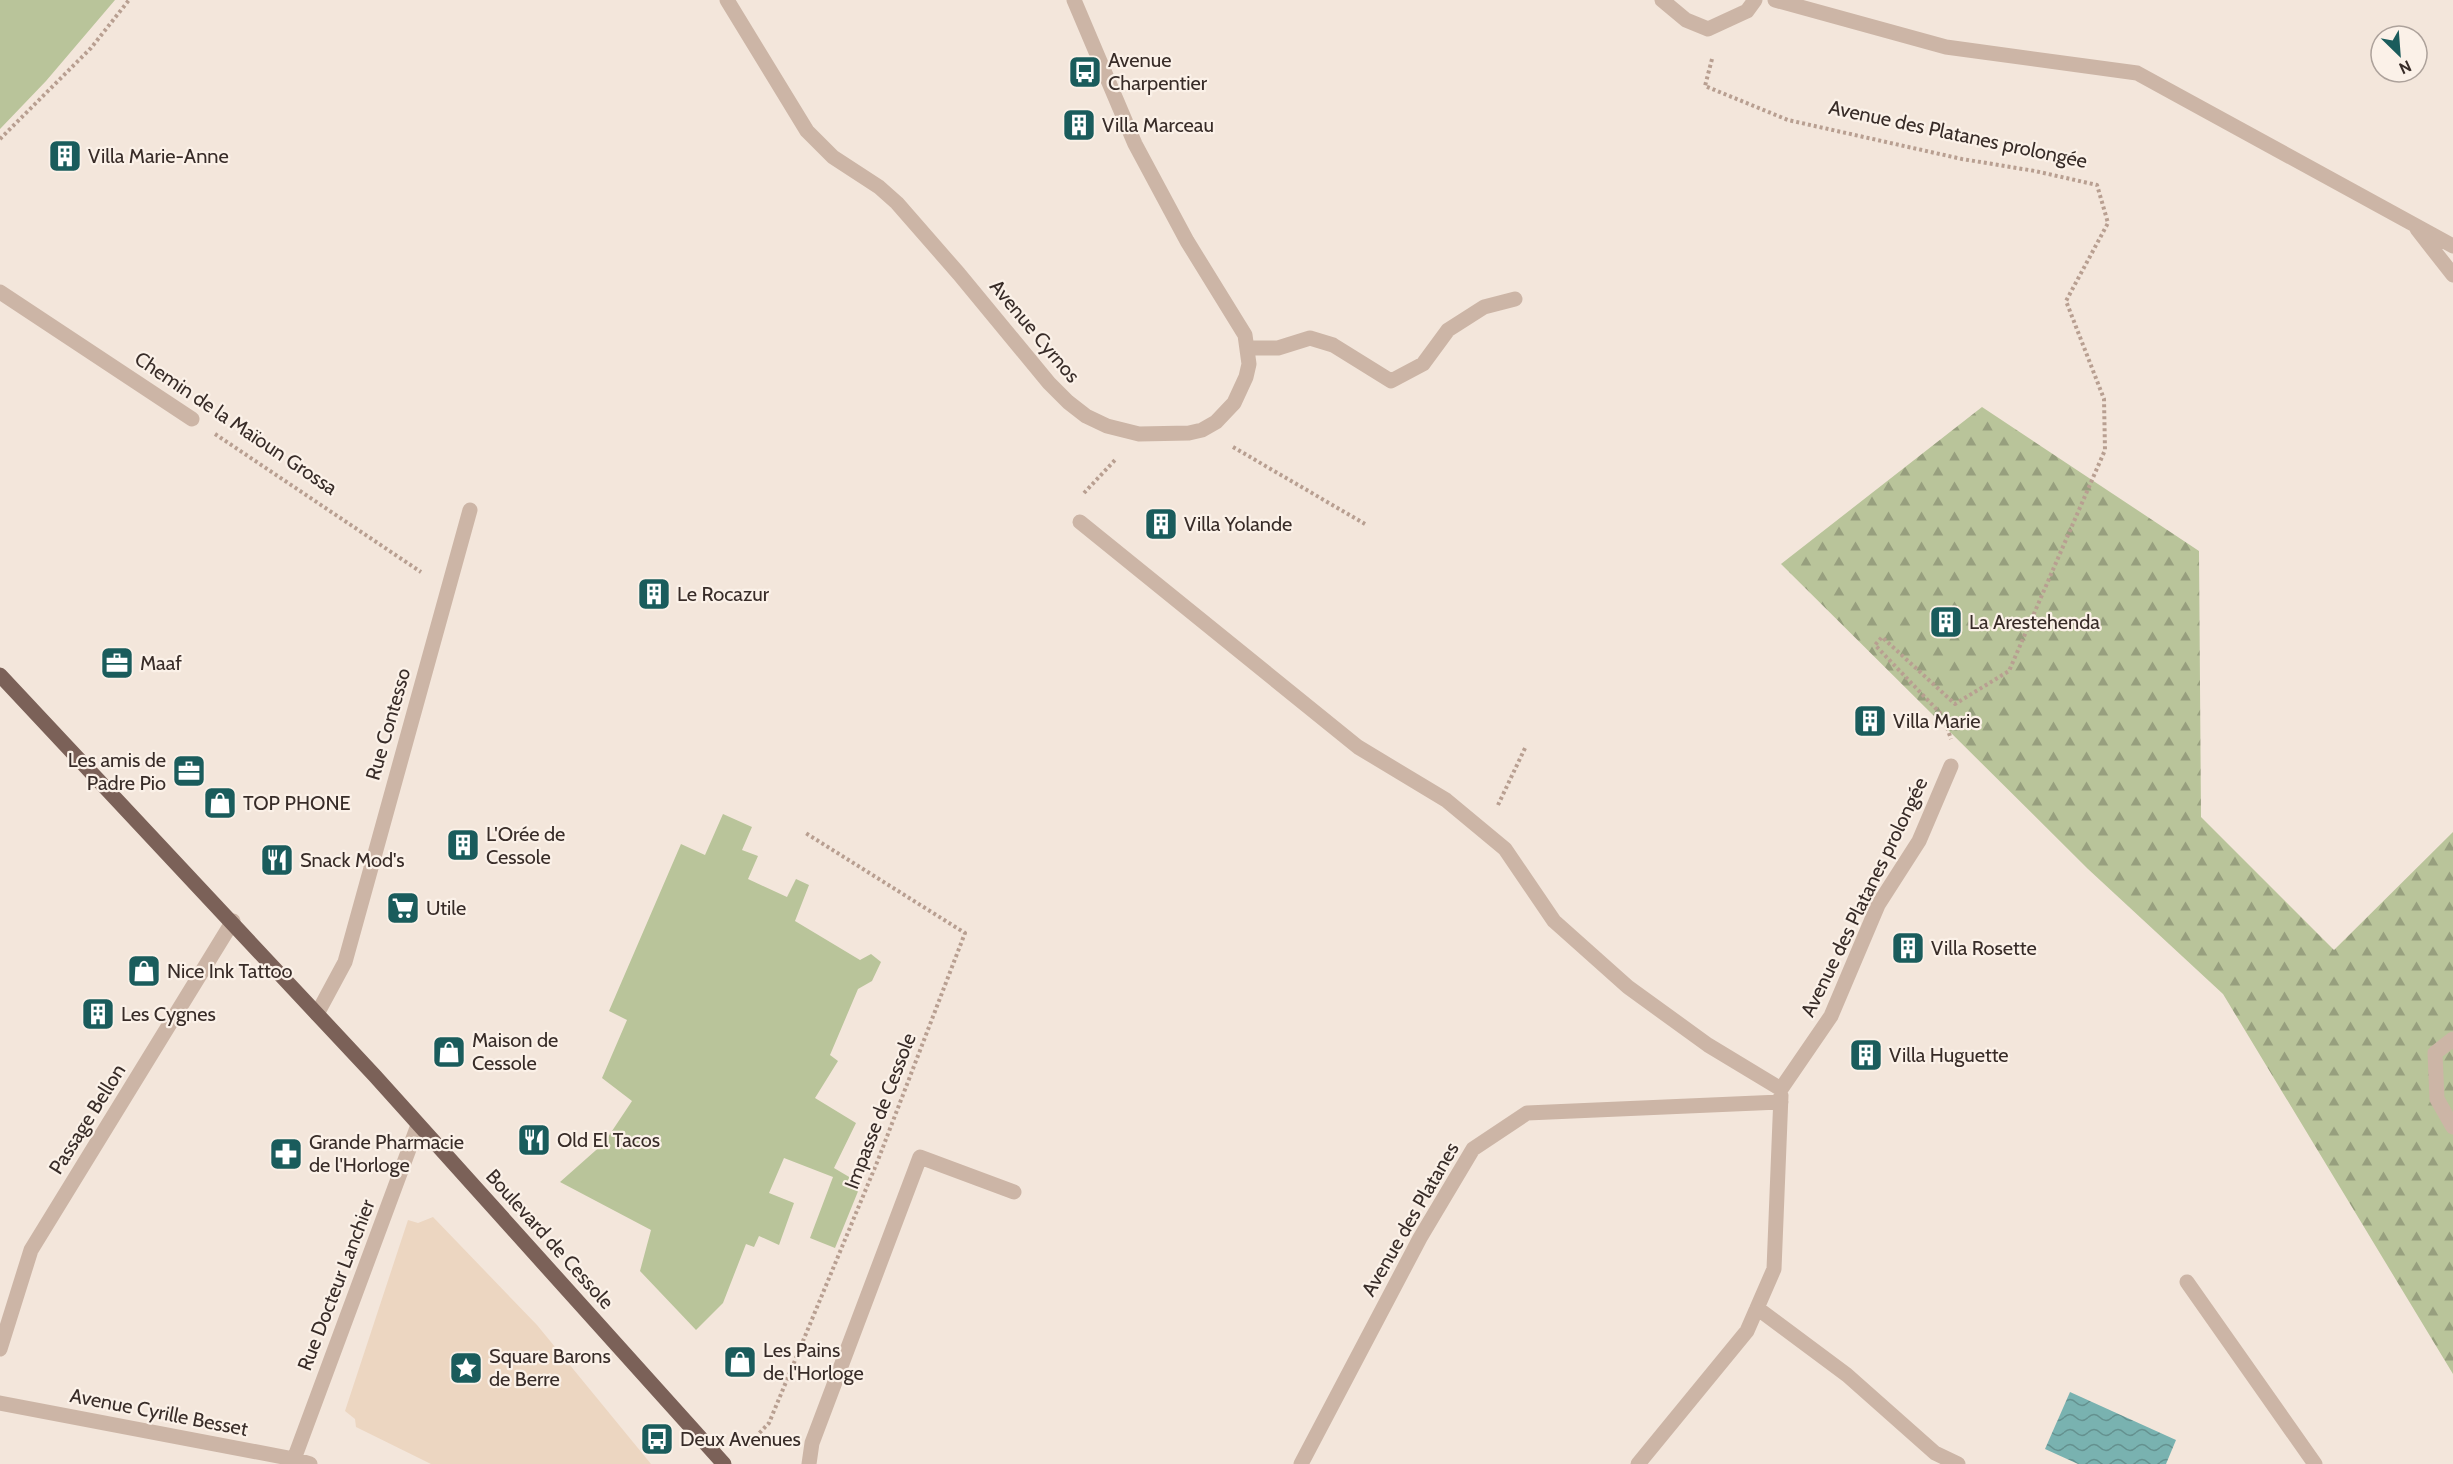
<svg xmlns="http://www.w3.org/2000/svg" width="2453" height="1464" font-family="Cabin,sans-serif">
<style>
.forest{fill:url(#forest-firs)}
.green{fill:#b9c49a}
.plaza{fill:#ecd6c1}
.water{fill:url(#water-waves)}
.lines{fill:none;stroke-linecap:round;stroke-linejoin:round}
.path{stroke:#b89f91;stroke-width:4;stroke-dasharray:3 3;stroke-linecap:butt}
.minor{stroke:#ccb5a6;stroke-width:15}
.major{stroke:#7b6158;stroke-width:15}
.labels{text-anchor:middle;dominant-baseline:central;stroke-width:4.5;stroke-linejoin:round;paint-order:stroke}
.poi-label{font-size:20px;fill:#382c28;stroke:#fbf1e8;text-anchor:start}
.street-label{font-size:20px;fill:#382c28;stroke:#fbf1e8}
</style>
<defs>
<pattern id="forest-firs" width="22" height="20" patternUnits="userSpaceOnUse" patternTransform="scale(1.5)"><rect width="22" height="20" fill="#b9c49a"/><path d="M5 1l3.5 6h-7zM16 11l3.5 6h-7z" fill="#979f7e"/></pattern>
<pattern id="water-waves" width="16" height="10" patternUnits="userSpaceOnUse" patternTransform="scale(1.5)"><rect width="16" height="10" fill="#79b2b0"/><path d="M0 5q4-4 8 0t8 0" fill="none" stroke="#64918f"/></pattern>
</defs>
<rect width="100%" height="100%" fill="#f3e6db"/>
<!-- forest -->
<path class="forest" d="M1982,407L2199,551L2201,817L2334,950L2453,832V1374L2223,994L2088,869L1781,564Z"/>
<!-- green -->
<path class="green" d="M0,0H115L46,81L0,129Z
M723,814L752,827L742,850L758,856L748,879L787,897L796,879L809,885L795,921L860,960L871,954L881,962L872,981L858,989L830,1055L838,1061L815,1098L856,1123L834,1168L861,1184L835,1248L810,1238L833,1177L784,1158L769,1193L794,1203L779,1245L759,1236L754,1247L746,1244L723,1303L696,1330L640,1271L651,1230L560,1182L604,1143L632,1101L602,1078L627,1020L609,1011L681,844L705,855Z"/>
<!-- plaza -->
<path class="plaza" d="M433,1217L537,1325L651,1464H431L356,1427L355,1419L345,1411L408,1220L418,1223Z"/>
<!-- water -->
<path class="water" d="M2070,1392L2176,1440L2166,1464H2078L2045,1449Z"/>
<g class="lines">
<!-- path -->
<path class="path" d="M1712,59L1705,86L1788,120L1962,159L2035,171L2097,185L2108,223L2066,301L2104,399L2105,450L2009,671L1955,704L1882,637L1875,645L1943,716L1951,739
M0,139L91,48L129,0
M215,434L421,572
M1233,447L1365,524
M1084,493L1116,459
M1498,805L1526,746
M747,1446L769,1423L878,1160L965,933L804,832"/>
<!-- minor -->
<path class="minor" d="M727,0L807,131L833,157L879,187L897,203L959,274L1049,383L1068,402L1086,416L1107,426L1139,434L1189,433L1202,430L1216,422L1234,403L1246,377L1249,364L1245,335L1187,241L1135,144L1074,0
M1662,0L1686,20L1708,29L1747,11L1755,0
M1775,0L1946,47L2137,73L2453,246
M2417,229L2453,275
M0,292L192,419
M1248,348H1278L1310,338L1333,345L1391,381L1423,364L1448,330L1484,307L1515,299
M1080,522L1358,747L1446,800L1505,849L1554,921L1628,987L1708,1045L1781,1089
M317,1014L345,962L470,510
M2453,1039L2435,1053L2437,1099L2453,1127
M1781,1089L1831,1016L1878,905L1919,841L1951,766
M2187,1282L2315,1464
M1757,1308L1847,1375L1935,1453L1958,1464
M0,1349L31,1250L233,921
M0,1403L294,1459L310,1464
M294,1459L418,1125
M809,1464L812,1443L920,1157L1014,1192
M1301,1464L1420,1238L1473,1149L1527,1113L1781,1102
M1638,1464L1747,1331L1774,1269L1781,1095"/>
<!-- major -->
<path class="major" d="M0,675L375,1076L724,1464"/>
</g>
<!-- icons -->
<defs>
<symbol id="bus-square" viewBox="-11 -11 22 22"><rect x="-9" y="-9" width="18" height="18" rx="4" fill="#1a5c5c" stroke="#fbf1e8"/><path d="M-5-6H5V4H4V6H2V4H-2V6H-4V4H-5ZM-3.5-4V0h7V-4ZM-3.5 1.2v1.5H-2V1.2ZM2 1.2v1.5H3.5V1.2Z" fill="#fff"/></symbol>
<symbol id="building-square" viewBox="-11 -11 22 22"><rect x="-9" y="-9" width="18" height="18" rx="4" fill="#1a5c5c" stroke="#fbf1e8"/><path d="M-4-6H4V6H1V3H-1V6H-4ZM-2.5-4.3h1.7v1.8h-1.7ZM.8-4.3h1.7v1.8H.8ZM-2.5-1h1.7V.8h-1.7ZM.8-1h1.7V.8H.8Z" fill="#fff"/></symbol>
<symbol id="office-square" viewBox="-11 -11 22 22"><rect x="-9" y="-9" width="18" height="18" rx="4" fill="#1a5c5c" stroke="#fbf1e8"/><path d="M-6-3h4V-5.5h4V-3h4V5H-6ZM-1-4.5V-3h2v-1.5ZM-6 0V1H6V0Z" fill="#fff"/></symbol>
<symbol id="shop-square" viewBox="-11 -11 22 22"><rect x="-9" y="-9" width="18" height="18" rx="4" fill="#1a5c5c" stroke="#fbf1e8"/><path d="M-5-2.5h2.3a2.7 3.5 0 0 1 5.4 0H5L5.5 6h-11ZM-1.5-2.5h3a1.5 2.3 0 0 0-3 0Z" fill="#fff"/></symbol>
<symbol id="restaurant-square" viewBox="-11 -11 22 22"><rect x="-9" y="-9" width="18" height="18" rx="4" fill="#1a5c5c" stroke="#fbf1e8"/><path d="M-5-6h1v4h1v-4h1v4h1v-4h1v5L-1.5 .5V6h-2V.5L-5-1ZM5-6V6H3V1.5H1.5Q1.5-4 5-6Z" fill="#fff"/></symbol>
<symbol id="supermarket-square" viewBox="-11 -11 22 22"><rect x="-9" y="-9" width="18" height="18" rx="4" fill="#1a5c5c" stroke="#fbf1e8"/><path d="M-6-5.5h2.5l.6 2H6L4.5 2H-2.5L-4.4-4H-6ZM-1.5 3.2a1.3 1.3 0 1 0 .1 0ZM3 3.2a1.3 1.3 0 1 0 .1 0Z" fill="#fff"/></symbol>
<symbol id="pharmacy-square" viewBox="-11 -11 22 22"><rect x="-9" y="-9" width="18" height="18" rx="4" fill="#1a5c5c" stroke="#fbf1e8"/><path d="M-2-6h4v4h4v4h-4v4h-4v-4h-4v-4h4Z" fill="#fff"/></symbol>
<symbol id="sight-square" viewBox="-11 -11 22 22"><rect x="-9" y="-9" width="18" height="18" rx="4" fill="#1a5c5c" stroke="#fbf1e8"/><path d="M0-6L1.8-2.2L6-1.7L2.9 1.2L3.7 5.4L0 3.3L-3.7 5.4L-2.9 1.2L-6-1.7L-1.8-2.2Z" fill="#fff"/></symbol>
</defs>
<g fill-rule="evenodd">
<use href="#bus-square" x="1066" y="53" width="38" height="38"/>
<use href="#building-square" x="1060" y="106" width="38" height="38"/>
<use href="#building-square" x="46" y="137" width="38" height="38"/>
<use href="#building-square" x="1142" y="505" width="38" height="38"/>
<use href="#building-square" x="635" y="575" width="38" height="38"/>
<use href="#building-square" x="1927" y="603" width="38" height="38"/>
<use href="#office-square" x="98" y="644" width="38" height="38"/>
<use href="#building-square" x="1851" y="702" width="38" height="38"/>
<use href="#office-square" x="170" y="752" width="38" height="38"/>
<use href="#shop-square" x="201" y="784" width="38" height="38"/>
<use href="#building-square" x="444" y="826" width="38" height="38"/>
<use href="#restaurant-square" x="258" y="841" width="38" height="38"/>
<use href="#supermarket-square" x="384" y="889" width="38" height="38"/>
<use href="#building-square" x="1889" y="929" width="38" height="38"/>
<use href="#shop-square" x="125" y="952" width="38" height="38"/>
<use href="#building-square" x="79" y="995" width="38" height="38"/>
<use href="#shop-square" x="430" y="1033" width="38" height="38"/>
<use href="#building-square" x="1847" y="1036" width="38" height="38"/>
<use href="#restaurant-square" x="515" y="1121" width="38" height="38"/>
<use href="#pharmacy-square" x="267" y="1135" width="38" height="38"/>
<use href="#shop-square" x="721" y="1343" width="38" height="38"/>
<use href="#sight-square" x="447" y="1349" width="38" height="38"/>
<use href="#bus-square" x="638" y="1420" width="38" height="38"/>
</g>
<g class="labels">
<!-- poi labels -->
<g class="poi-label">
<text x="1108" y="60">Avenue<tspan x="1108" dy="23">Charpentier</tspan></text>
<text x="1102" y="125">Villa Marceau</text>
<text x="88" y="156">Villa Marie-Anne</text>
<text x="1184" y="524">Villa Yolande</text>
<text x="677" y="594">Le Rocazur</text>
<text x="1969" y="622">La Arestehenda</text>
<text x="140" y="663">Maaf</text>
<text x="1893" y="721">Villa Marie</text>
<text x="166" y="760" text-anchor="end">Les amis de<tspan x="166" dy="23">Padre Pio</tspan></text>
<text x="243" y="803">TOP PHONE</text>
<text x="486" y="834">L'Orée de<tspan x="486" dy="23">Cessole</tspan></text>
<text x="300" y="860">Snack Mod's</text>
<text x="426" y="908">Utile</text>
<text x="1931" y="948">Villa Rosette</text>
<text x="167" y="971">Nice Ink Tattoo</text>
<text x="121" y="1014">Les Cygnes</text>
<text x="472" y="1040">Maison de<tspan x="472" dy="23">Cessole</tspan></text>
<text x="1889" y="1055">Villa Huguette</text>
<text x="557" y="1140">Old El Tacos</text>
<text x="309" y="1142">Grande Pharmacie<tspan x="309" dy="23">de l'Horloge</tspan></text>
<text x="763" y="1350">Les Pains<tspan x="763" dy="23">de l'Horloge</tspan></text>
<text x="489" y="1356">Square Barons<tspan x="489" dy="23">de Berre</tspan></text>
<text x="680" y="1439">Deux Avenues</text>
</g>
<!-- street labels -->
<g class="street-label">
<text transform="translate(1958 134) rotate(12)">Avenue des Platanes prolongée</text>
<text transform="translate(1035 331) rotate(50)">Avenue Cyrnos</text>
<text transform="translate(236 423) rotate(34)">Chemin de la Maïoun Grossa</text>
<text transform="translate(388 724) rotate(-74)">Rue Contesso</text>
<text transform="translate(1864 897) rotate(-64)">Avenue des Platanes prolongée</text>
<text transform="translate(880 1111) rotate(-69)">Impasse de Cessole</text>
<text transform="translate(87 1119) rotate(-58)">Passage Bellon</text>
<text transform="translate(1410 1219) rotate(-60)">Avenue des Platanes</text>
<text transform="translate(550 1239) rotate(48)">Boulevard de Cessole</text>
<text transform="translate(336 1285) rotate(-69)">Rue Docteur Lanchier</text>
<text transform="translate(159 1412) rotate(11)">Avenue Cyrille Besset</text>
</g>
</g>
<!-- north arrow -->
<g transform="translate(2399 54) rotate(155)"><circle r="28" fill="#fbf1e8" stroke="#ada29b" stroke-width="1.5"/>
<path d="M0-4.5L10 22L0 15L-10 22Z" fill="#1a5c5c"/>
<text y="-9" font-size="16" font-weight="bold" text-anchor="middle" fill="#382c28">N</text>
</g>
</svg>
